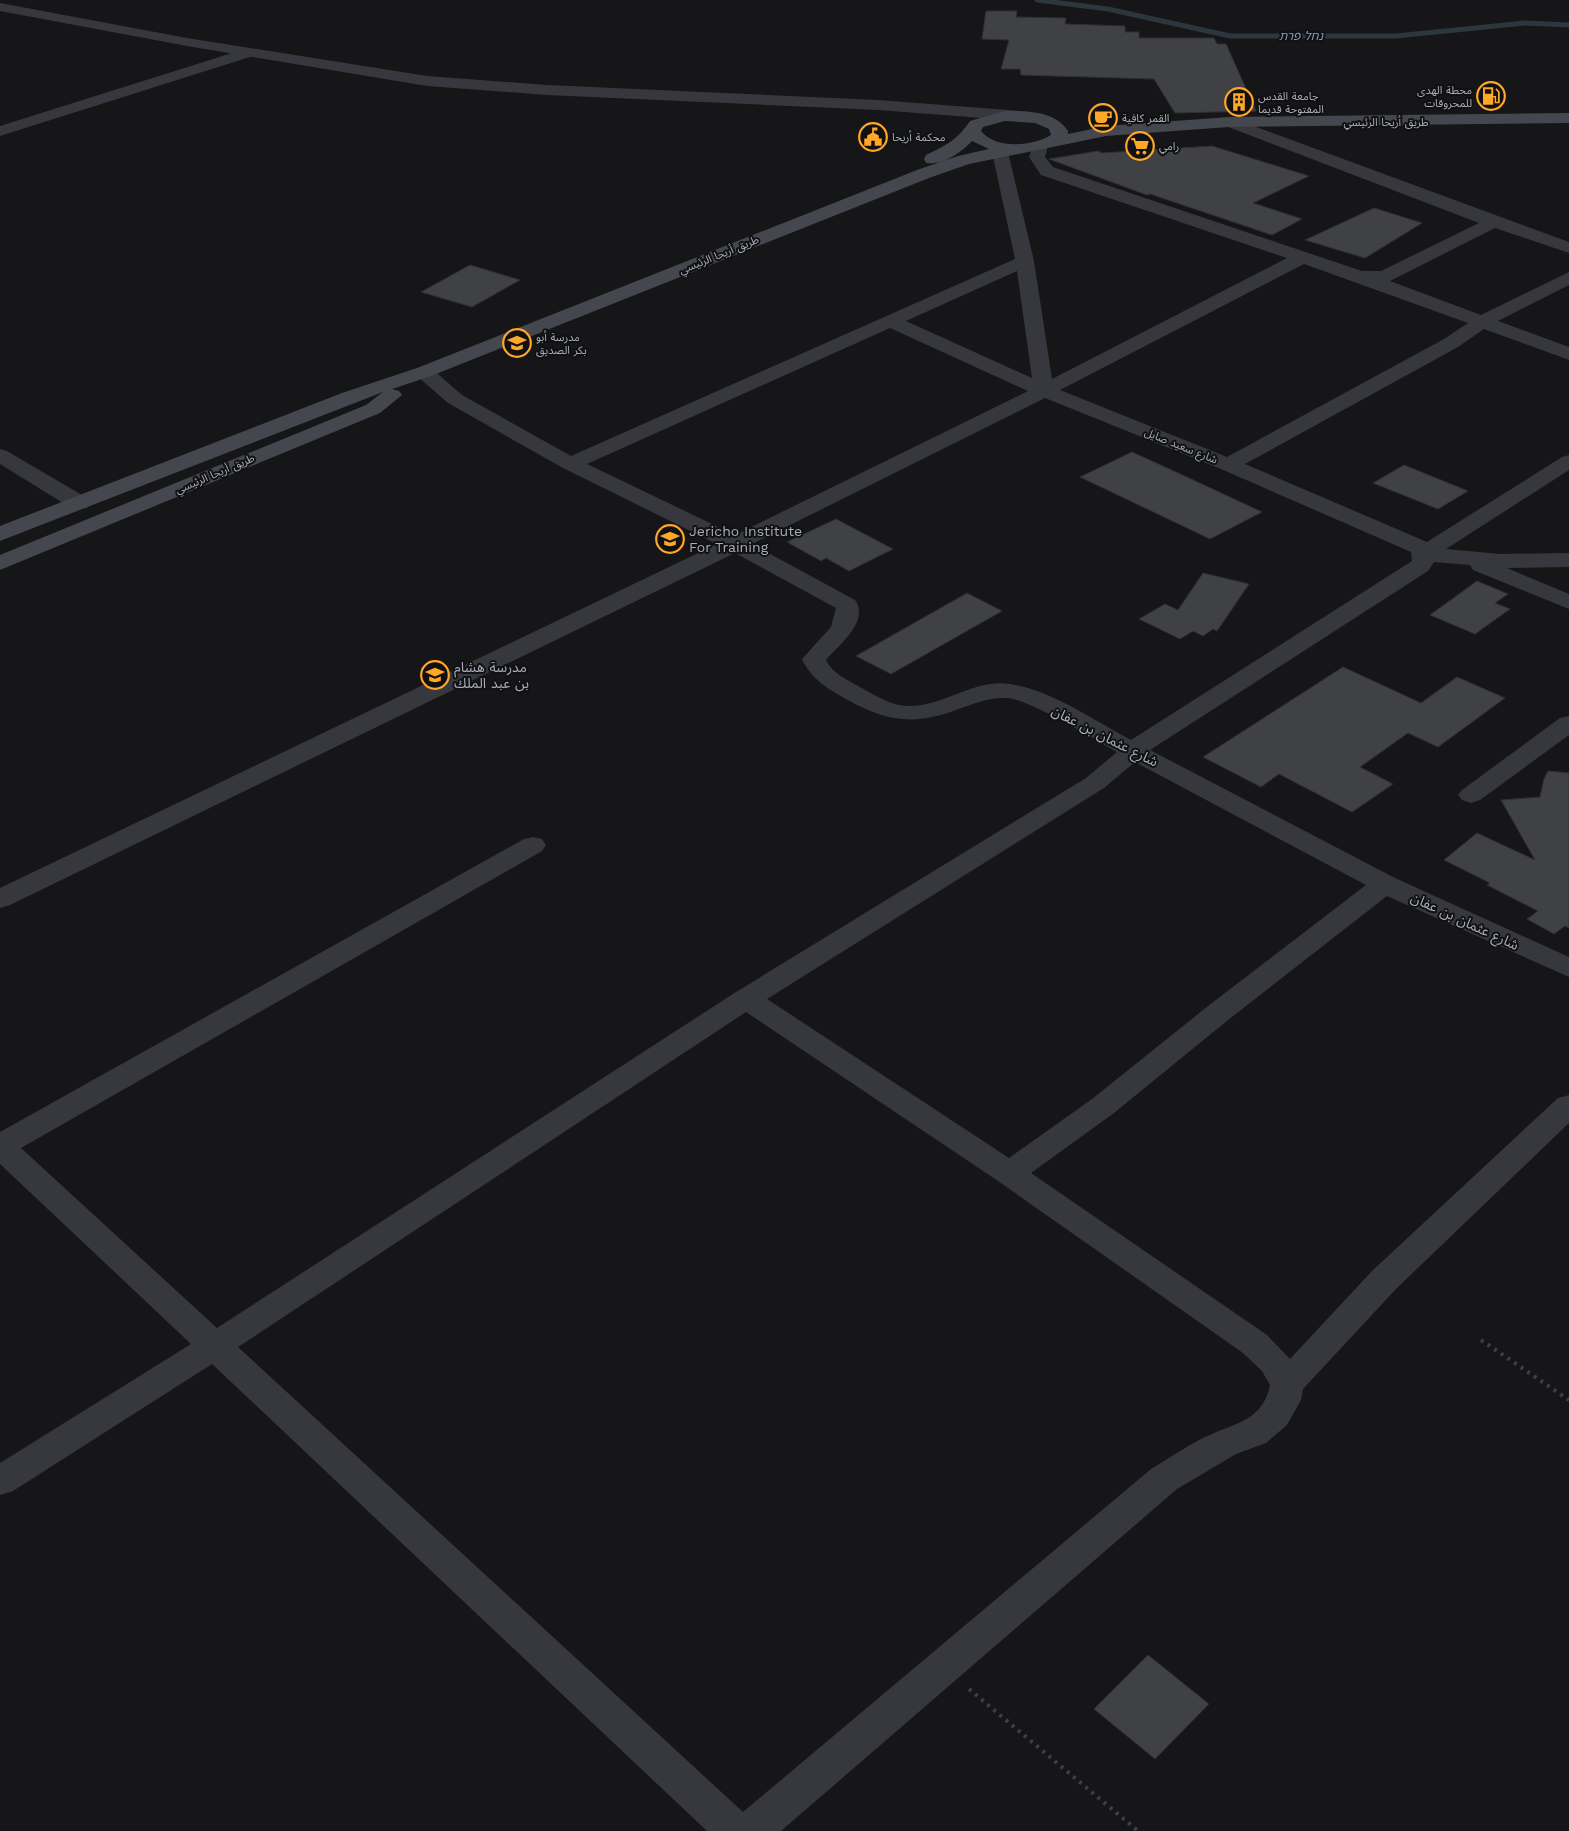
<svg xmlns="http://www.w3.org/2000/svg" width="1569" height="1831" font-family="'Work Sans','Noto Sans Arabic','Noto Sans Hebrew',sans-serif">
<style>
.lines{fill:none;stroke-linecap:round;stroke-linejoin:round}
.stream{stroke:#2b363d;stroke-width:5}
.building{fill:#404145;stroke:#303034}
.path{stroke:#3c3f44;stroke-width:4;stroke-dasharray:3 5;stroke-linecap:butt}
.minor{fill:#36383d;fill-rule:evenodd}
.tertiary{fill:#36383d;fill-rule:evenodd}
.secondary{fill:#44474d;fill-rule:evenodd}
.labels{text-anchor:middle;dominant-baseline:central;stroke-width:4;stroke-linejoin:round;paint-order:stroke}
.far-poi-label{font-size:11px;fill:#a7aeb9;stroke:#111113;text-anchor:start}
.far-street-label{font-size:11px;fill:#a7aeb9;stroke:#111113}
.far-water-label{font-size:12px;font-style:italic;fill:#7b9fb7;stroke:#111113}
.poi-label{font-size:14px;fill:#a7aeb9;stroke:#111113;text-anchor:start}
.street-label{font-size:14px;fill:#a7aeb9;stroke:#111113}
</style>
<rect width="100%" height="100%" fill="#161618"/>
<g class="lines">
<!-- stream -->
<path class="stream" d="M1037,0L1108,9L1230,36H1396L1525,23L1569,25"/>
</g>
<!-- building -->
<path class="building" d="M986,11H1017L1016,17L1066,18L1065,24L1125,26V32H1139V38H1214L1217,44H1226L1256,111L1175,113L1154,79L1021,75L1020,69H1001L1009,40L982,39Z
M1212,146L1309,176L1253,203L1302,219L1272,235L1150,194L1147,195L1049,159L1098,151L1102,153Z
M1374,208L1422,223L1365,258L1305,240Z
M470,265L520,280L472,307L421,292Z
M1132,452L1189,478L1262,512L1210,539L1080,477Z
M1404,465L1468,491L1438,509L1373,483Z
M836,519L893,549L849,571L826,558L821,561L787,542Z
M1203,573L1249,584L1217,631L1213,629L1203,636L1193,631L1180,639L1139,619L1165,604L1178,610Z
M1477,581L1508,594L1495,603L1510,609L1475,634L1430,615Z
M967,593L1002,611L891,674L856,656Z
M1343,667L1421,703L1457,677L1505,698L1438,747L1408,733L1360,767L1393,784L1352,812L1279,774L1261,787L1203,757Z
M1548,771L1569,773V928L1565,926L1554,934L1527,919L1538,911L1487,885L1490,883L1444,860L1477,833L1535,860L1501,800L1540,797L1544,779Z
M1148,1655L1209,1704L1155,1759L1094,1709Z"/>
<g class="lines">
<!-- path -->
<path class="path" d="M1481,1340L1569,1400
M969,1689L1138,1831"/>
<!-- minor -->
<path class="minor" d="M248,48L253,50L256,53L253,56L0,136V126Z
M1229,117L1569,242V253L1495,228L1390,281L1481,315L1569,272V285L1498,321L1569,347V360L1484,329L1458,347L1245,464L1427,542L1562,457L1569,455V470L1446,549L1500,554L1569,553V567L1507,568L1569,594V609L1473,570L1470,565L1434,562L1428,571L1150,750L1395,878L1569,957V977L1387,896L1228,1020L1114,1113L1031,1173L1267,1335L1290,1359L1372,1271L1558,1098L1569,1095V1123L1396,1289L1303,1389L1301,1400L1287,1425L1266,1443L1236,1454L1177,1489L781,1831H707L212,1364L13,1491L0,1495V1463L191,1344L0,1164V1132L524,839L533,837L542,839L546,845L542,851L21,1148L217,1328L736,992L1086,778L1117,752C1093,739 1031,700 1007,698C989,697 973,704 956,710C913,726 885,721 846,699C828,689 811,679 802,659L831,627L836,608L735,553L10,905L0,908V888L717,544L563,468L448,403L417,376L414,372L417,368H431L462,395L571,456L1015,259L992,152L994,148H1006L1008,152L1034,261L1052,379L1287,258L1041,175L1029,157L1034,143H1046L1048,146L1045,157L1053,167L1362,271H1381L1479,223L1223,125L1221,122ZM1304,264L1468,323L1444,339L1227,457L1060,390ZM1017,271L1032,378L906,321ZM890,328L1028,391L735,535L587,464ZM1045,398L1221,469L1411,552L1412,561L1131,740C1093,720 1053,691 1010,684C971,678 938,712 899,705C885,702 871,693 858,686C846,679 832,673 826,660C839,645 870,621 855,600L752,544ZM1135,762L1366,885L1208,1006L1092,1099L1009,1158L767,999L1104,788ZM746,1012L998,1181L1243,1353L1262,1371L1270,1385C1263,1419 1239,1422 1212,1434C1191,1443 1171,1457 1151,1469L743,1812L238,1347Z
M0,449L7,451L87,498L90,503L87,508L79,509L71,508L0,464Z
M1569,716V735L1480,800L1471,803L1462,800L1458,795L1462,790L1560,718Z"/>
<!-- tertiary -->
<path class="tertiary" d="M0,3L187,38L427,76L547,85L878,100L1020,111L1028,116L1020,121L878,110L547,95L427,86L187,46L0,11Z"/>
<!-- secondary -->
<path class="secondary" d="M1005,111C1027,111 1055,111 1068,131V134L1106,126L1229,117L1569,113V123L1229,127L1106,136L969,164L929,178L431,376L392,389L399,391L402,395L380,413L0,570V555L366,405L383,392L0,541V526L342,393L417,368L917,170L958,156L989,149L972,141C962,152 942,166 926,163L924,159L926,155C947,145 957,140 970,121ZM1005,121L1035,123L1049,129L1051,135C1033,146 996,150 981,131L983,127Z"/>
</g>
<!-- icons -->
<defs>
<symbol id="fuel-ring" viewBox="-11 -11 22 22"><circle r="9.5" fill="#111113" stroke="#ffa727" stroke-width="1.5"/><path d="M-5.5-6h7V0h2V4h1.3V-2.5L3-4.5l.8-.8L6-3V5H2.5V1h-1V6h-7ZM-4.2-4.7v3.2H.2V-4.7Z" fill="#ffa727"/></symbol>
<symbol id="building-ring" viewBox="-11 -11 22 22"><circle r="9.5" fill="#111113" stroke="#ffa727" stroke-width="1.5"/><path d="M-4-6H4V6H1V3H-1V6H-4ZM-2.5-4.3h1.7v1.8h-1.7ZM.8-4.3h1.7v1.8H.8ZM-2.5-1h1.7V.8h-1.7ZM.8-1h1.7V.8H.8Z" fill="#ffa727"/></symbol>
<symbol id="cafe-ring" viewBox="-11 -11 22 22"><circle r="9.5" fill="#111113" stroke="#ffa727" stroke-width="1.5"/><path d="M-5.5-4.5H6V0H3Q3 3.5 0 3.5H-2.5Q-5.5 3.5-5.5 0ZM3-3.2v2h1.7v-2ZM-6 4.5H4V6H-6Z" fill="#ffa727"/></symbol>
<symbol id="civic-ring" viewBox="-11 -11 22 22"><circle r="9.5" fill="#111113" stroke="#ffa727" stroke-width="1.5"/><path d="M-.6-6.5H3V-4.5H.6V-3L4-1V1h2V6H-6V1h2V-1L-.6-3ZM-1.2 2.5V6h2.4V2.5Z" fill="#ffa727"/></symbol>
<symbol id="supermarket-ring" viewBox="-11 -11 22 22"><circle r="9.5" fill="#111113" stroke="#ffa727" stroke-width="1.5"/><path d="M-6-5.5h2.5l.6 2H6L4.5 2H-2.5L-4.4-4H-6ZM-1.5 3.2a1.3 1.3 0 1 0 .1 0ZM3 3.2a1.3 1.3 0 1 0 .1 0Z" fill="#ffa727"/></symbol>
<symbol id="school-ring" viewBox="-11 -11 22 22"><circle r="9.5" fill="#111113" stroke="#ffa727" stroke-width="1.5"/><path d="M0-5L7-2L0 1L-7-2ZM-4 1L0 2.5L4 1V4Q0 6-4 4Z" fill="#ffa727"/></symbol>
<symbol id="university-ring" viewBox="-11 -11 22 22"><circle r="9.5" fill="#111113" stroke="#ffa727" stroke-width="1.5"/><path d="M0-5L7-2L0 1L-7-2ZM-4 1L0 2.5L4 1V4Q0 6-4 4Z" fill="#ffa727"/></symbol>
</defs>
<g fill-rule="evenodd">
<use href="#fuel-ring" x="1475" y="80" width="32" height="32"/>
<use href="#building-ring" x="1223" y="86" width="32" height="32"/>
<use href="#cafe-ring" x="1087" y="102" width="32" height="32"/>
<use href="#civic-ring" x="857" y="121" width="32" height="32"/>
<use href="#supermarket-ring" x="1124" y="130" width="32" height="32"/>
<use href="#school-ring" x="501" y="327" width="32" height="32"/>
<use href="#university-ring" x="654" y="523" width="32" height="32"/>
<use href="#school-ring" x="419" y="659" width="32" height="32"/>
</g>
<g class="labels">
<!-- far-poi labels -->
<g class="far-poi-label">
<text x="1472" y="90" text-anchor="end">محطة الهدى<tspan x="1472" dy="13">للمحروقات</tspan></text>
<text x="1258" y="96">جامعة القدس<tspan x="1258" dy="13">المفتوحة قديما</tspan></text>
<text x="1122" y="118">القمر كافية</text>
<text x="892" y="137">محكمة أريحا</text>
<text x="1159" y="146">رامي</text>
<text x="536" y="337">مدرسة أبو<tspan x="536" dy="13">بكر الصديق</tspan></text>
</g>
<!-- far-street labels -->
<g class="far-street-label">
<text x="1386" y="122">طريق أريحا الرئيسي</text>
<text transform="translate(719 255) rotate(-22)">طريق أريحا الرئيسي</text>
<text transform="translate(1181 446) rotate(22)">شارع سعيد صايل</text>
<text transform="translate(215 474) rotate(-23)">طريق أريحا الرئيسي</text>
</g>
<!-- far-water labels -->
<g class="far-water-label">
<text x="1301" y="36">נחל פרת</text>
</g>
<!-- poi labels -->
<g class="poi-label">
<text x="689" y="531">Jericho Institute<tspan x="689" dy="16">For Training</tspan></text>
<text x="454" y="667">مدرسة هشام<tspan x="454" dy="16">بن عبد الملك</tspan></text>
</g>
<!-- street labels -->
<g class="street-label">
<text transform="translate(1105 736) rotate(27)">شارع عثمان بن عفان</text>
<text transform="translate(1465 921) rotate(25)">شارع عثمان بن عفان</text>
</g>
</g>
</svg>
